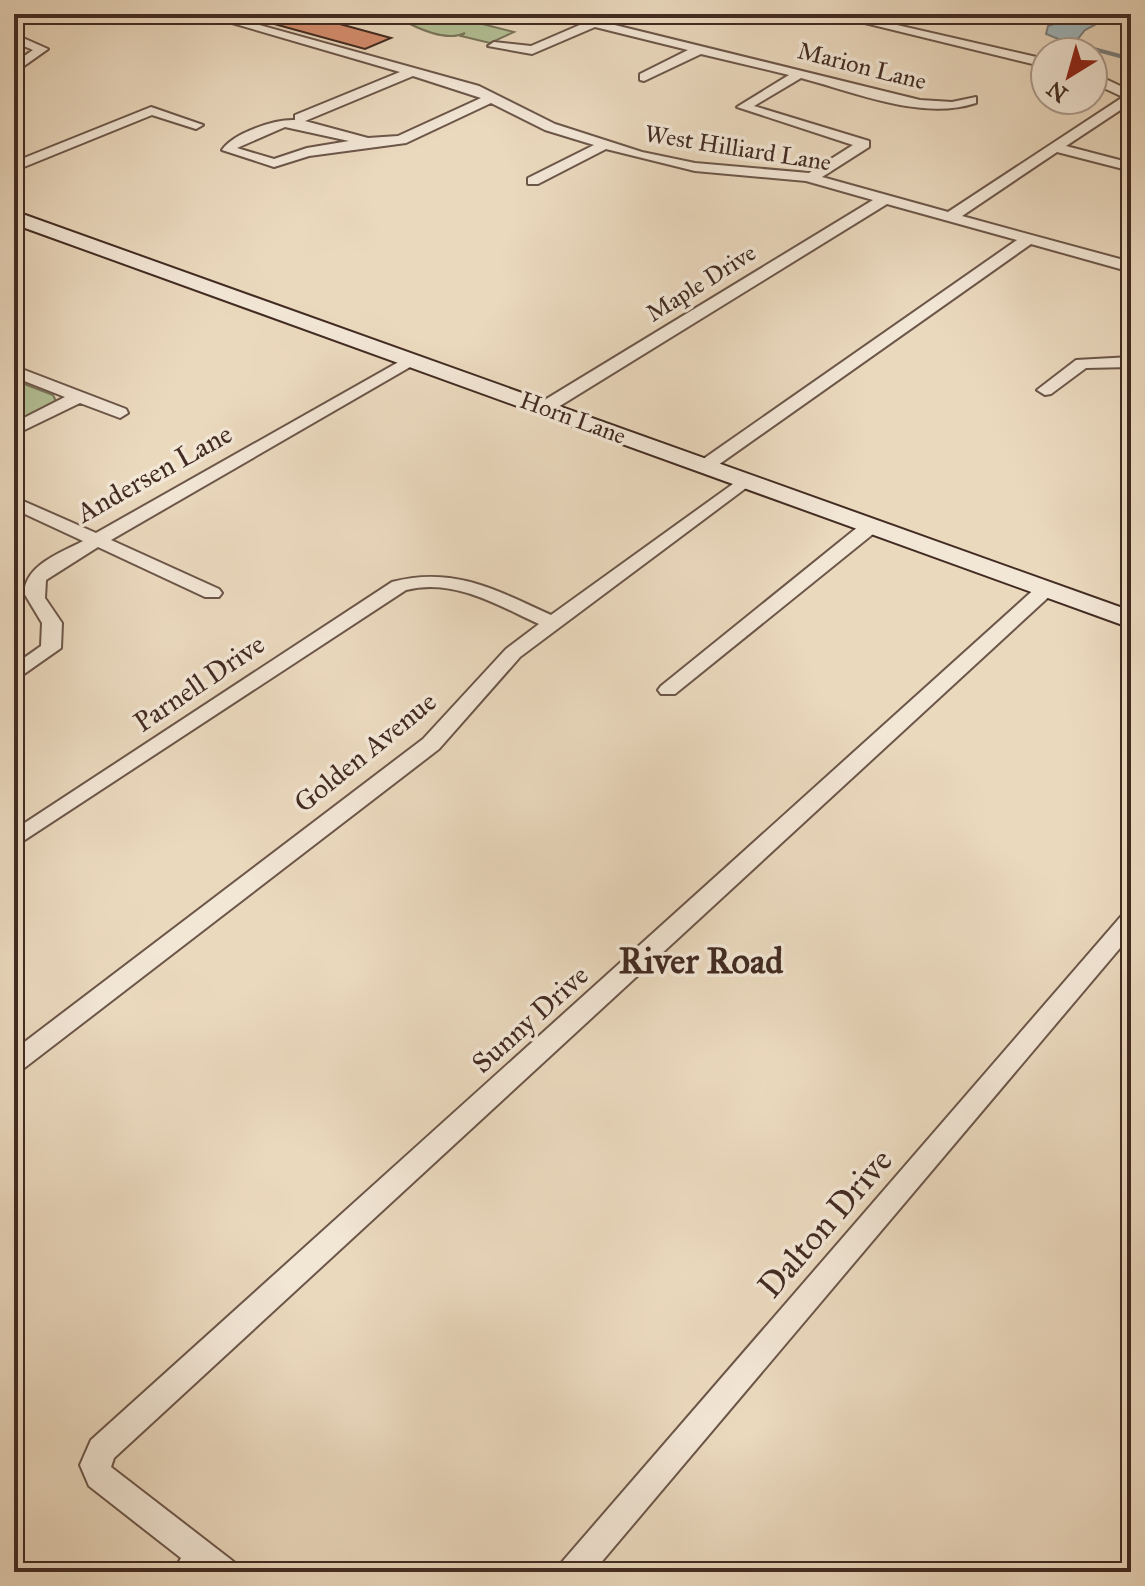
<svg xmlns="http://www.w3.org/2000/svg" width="1145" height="1586" font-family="'IM FELL Great Primer',serif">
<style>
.green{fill:#b3c095;stroke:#7a765c;stroke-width:2}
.water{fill:#9fb7bd;stroke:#7a7f7f;stroke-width:2}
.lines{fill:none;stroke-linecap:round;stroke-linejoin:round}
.stream{stroke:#7a7f7f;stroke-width:4}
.building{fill:#d58e6e;stroke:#422b22;stroke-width:2}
.street-casing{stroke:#6c5649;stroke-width:4}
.secondary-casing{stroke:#422b22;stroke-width:4}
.street{fill:#f2e6d5;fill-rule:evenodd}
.secondary{fill:#f2e6d5;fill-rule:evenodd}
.labels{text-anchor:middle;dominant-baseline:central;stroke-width:7;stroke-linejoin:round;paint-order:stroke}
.far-street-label{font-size:24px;fill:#422b22;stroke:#f2e6d5}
.street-label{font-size:28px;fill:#422b22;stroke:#f2e6d5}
.near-street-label{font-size:34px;fill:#422b22;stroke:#f2e6d5}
.district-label{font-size:36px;font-weight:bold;fill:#422b22;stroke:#f2e6d5}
</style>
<rect width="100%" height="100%" fill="#ebd9be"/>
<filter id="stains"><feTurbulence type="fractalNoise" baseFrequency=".0025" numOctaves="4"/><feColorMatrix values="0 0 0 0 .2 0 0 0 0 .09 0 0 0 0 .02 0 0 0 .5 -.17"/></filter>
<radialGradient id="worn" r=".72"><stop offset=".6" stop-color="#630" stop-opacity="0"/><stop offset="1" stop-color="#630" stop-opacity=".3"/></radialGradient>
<!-- green -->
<path class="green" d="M420,14H443L514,32L490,43L461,36L465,33C448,41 426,32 410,24L426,17Z
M14,380L53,395L56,401L14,423Z"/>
<!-- water -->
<path class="water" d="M1072,14H1115L1085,30L1073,45L1046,34L1048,26L1070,19Z"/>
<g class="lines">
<!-- stream -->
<path class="stream" d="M1075,44L1131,59"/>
</g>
<!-- building -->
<path class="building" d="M257,14H338L325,20L391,38L365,49L256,19Z"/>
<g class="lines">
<defs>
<path id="street" d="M201,14H220L479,86L555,124L642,152L695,163L809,173L853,145L737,107L789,75L701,54L644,81L640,80V74L688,50L595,27L532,54L488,46L494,42L531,46L582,24L550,14H570L920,100L952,102L976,97V103C921,121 855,92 801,78L754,106L869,141V147L822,177L948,212L1123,97L1093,83V74L1097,75L1131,91V103L1066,146L1131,163V171L1057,152L962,216L1131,262V272L1031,244L711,470H699V462L1017,240L887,204L550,412H538V404L873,200L806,181L695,171L606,149L538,184H528V178L594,145L545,130L491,103L406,143L309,156L274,167L222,150C233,133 275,119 295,120V115L400,72ZM413,76L481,98L398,136L368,138L305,121ZM285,127L349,141L307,148L274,159L237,148Z
M828,14H849L1045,59V67Z
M976,14H991L979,21L973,17Z
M14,34L48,49L14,73V63L33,50L14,42Z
M151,107L203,125L196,129L152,115L14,171V162Z
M411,355L417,357V363L111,540L219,589L222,593L219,597H205L98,547L46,580L45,598L62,623L61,648L14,681V665L41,646L42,623L24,593C26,564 61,553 83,541L14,509V497L96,533Z
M1131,357V367L1086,368L1051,394L1045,395L1037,390L1076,360Z
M14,366L126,409L128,413L120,418L80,403L14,435V423L65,397L14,377Z
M744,476L753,481L750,485L520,657L439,749L23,1069L14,1072V1050L423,739L506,649L539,624C497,605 454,578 406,590L14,847V830L392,582C454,566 496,590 551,615Z
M871,520L880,526L878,530L675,694H661L658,690L661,686L864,522Z
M1046,583L1053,585L1056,589L1053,593L114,1458L111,1467L234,1562L239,1572H173L181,1558L89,1486L80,1465L91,1440L1039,585Z
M1131,912V935L593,1572H557L562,1562L1123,914Z"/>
<path id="secondary" d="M14,211L1131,611V628L14,224Z"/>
</defs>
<!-- street casing -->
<use href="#street" class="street-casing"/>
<!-- secondary casing -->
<use href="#secondary" class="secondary-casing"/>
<!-- street -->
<use href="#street" class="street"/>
<!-- secondary -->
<use href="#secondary" class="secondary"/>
</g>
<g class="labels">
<!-- far-street labels -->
<g class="far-street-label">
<text transform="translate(862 66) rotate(14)">Marion Lane</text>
<text transform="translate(738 148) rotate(9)">West Hilliard Lane</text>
<text transform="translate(701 283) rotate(-32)">Maple Drive</text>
<text transform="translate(573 418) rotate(20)">Horn Lane</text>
</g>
<!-- street labels -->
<g class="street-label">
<text transform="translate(154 473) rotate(-29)">Andersen Lane</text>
<text transform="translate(199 683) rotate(-34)">Parnell Drive</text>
<text transform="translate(365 752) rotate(-39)">Golden Avenue</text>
<text transform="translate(530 1019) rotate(-42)">Sunny Drive</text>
</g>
<!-- near-street labels -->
<g class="near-street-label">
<text transform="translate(825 1223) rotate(-49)">Dalton Drive</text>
</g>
<!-- district labels -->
<g class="district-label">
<text x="701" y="961">River Road</text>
</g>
</g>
<!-- margin -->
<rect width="1145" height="1586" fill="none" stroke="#ebd9be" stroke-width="48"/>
<rect x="16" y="16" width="1113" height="1554" fill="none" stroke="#422b22" stroke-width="4"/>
<rect x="24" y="24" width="1097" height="1538" fill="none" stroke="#422b22" stroke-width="2"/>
<!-- north arrow -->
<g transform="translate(1069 76) rotate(217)"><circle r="38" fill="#f2e6d5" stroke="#ac9b8d" stroke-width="2"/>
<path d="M0-6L14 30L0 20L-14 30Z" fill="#8f2418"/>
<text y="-12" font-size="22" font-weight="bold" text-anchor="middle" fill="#422b22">N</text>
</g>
<rect width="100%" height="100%" filter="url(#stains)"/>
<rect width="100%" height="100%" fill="url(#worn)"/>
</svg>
